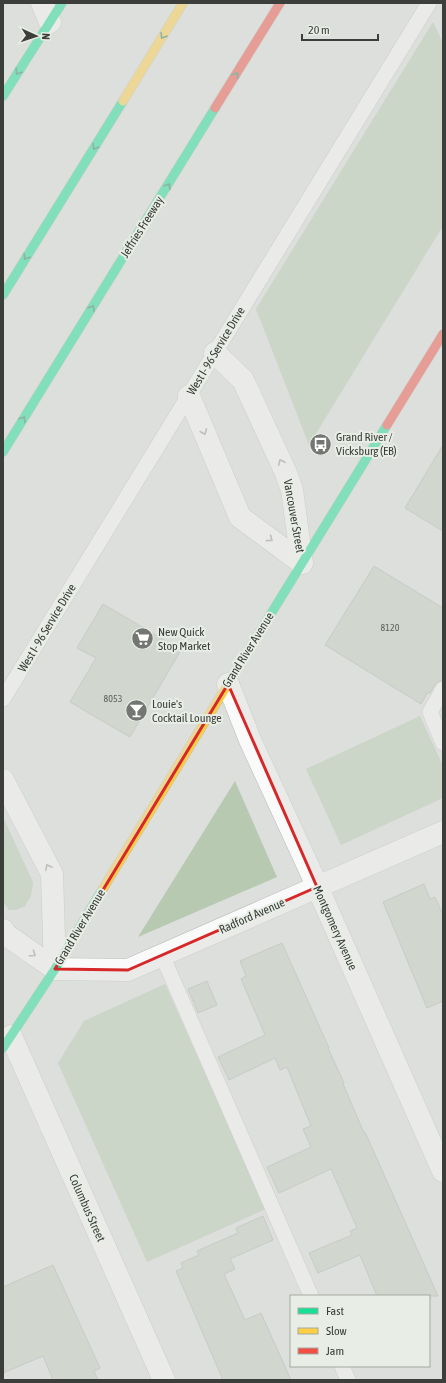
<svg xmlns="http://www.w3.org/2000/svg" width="446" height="1383" font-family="'Asap Condensed',sans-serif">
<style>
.green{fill:#b7cab1}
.building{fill:#c3ccc0;stroke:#afb2ae}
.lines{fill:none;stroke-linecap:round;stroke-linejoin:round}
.lane-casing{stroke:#babcb9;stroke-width:16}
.street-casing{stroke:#babcb9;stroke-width:23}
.fast-casing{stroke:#babcb9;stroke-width:10}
.slow-casing{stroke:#babcb9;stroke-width:10}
.jam-casing{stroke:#babcb9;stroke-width:10}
.lane{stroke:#fafafa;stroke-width:15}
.street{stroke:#fafafa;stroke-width:22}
.fast{stroke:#16e098;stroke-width:9}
.slow{stroke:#ffcf43;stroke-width:9}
.jam{stroke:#f24e42;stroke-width:9}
.oneway{stroke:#2c7f60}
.oneway2{stroke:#9a9c9a}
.marked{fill:none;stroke:#d62828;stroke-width:3;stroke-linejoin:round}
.labels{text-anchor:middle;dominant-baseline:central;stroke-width:4;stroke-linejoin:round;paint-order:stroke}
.number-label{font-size:10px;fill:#5e635d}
.street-label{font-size:12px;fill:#3b3e3a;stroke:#e8eee6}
.poi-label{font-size:12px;fill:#3b3e3a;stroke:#e8eee6;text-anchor:start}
</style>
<rect width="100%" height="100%" fill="#dcdfdb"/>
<!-- green -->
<path class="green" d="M433,22L443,43V226L309,445L256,309Z
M420,716L443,766V798L341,845L306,769Z
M235,781L277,877L138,937Z
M3,817L33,882L31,896L25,906L16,910H9L3,902Z
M165,984L266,1209L147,1262L58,1063L84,1021Z"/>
<!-- building -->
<path class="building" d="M443,445V531L405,508Z
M374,566L443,608V680L439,681L435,684L430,693L428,692L421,704L325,645Z
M103,604L181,650L130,737L70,702L96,658L77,648Z
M424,884L430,899L435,897L443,915V1001L427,1008L383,902Z
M282,943L329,1048H328L344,1083L343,1084L364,1133L365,1132L438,1296H377L360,1255L318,1273L309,1253L352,1235L350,1231L357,1228L331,1169L279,1193L267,1167L311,1147L303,1129L311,1126L287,1067L280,1070L275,1058L229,1080L218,1057L265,1035L241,979L246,976L240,961Z
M207,981L217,1005L198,1013L188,989Z
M263,1216L273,1240L230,1259L235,1269L224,1274L245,1320L261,1313L291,1380H223L176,1271L183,1268L181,1263L199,1255L197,1251L238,1233L236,1228Z
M53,1265L100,1368L94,1371L98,1380H53L43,1356L3,1373V1287Z"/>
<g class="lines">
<defs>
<path id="lane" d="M443,689L430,712L443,743
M3,699L429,3
M162,955L311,1296
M342,1366L348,1380"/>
<path id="street" d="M42,3L50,22
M189,396L240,517L302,563L292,490L286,473L243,380L215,353
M228,684L250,740L309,868L443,1171
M3,780L52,874L55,969L5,934L3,930
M55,969L128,970L443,832
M11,1036L164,1380"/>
<path id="fast" d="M3,96L62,3
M3,295L123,101
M3,452L215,108
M253,643L387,425
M3,1048L55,969L102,890"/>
<path id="slow" d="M123,101L183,3
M102,890L253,643"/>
<path id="jam" d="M215,108L280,3
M387,425L443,334"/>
</defs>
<!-- lane casing -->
<use href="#lane" class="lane-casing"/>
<!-- street casing -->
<use href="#street" class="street-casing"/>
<!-- fast casing -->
<use href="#fast" class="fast-casing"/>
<!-- slow casing -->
<use href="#slow" class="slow-casing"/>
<!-- jam casing -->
<use href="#jam" class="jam-casing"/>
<!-- lane -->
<use href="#lane" class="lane"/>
<!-- street -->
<use href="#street" class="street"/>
<!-- fast -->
<use href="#fast" class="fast"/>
<!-- slow -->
<use href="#slow" class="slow"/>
<!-- jam -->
<use href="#jam" class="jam"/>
</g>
<!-- one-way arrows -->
<defs><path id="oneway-chevron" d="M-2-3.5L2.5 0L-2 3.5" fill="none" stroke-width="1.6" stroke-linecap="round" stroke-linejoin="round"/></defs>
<g class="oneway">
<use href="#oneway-chevron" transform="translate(163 36) rotate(122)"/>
<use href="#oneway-chevron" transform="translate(18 72) rotate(123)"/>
<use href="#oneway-chevron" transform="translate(236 75) rotate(-58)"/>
<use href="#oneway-chevron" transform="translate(95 147) rotate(122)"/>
<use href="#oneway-chevron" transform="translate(168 186) rotate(-58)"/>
<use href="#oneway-chevron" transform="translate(26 257) rotate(122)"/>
<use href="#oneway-chevron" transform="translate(92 308) rotate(-58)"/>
<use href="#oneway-chevron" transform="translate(23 419) rotate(-58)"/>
</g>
<g class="oneway2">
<use href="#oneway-chevron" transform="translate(204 432) rotate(67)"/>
<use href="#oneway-chevron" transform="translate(281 462) rotate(-115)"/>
<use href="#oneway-chevron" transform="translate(270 539) rotate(37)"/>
<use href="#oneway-chevron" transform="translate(48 867) rotate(-117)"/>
<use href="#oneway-chevron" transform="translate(33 954) rotate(35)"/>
</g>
<!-- marked area -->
<path d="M0 0H446V1383H0ZM228,684L317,887L128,970L55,969Z" fill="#dcdfdb" fill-opacity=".55" fill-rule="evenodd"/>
<path class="marked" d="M228,684L317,887L128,970L55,969Z"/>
<!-- icons -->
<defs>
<symbol id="bus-disc" viewBox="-11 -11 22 22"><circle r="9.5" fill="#737672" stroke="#e8eee6"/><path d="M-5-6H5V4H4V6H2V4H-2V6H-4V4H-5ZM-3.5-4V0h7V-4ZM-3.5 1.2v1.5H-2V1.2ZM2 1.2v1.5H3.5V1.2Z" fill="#fff"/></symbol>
<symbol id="supermarket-disc" viewBox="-11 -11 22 22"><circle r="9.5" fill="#737672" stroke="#e8eee6"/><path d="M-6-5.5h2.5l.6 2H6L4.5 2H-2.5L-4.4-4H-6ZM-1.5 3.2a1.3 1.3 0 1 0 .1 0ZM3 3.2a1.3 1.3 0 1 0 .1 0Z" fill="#fff"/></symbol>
<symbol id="bar-disc" viewBox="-11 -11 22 22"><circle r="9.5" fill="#737672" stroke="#e8eee6"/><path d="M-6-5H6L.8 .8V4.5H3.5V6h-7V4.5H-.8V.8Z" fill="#fff"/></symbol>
</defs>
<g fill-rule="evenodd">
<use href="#bus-disc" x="308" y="432" width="25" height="25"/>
<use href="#supermarket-disc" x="130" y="626" width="25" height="25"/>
<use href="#bar-disc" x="124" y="698" width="25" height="25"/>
</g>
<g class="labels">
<!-- number labels -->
<g class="number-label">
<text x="390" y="627">8120</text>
<text x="113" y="698">8053</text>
</g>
<!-- street labels -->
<g class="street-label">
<text transform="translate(142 227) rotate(-58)">Jeffries Freeway</text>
<text transform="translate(216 351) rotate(-59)">West I- 96 Service Drive</text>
<text transform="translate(294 516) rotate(80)">Vancouver Street</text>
<text transform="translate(47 628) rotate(-59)">West I- 96 Service Drive</text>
<text transform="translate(248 650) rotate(-58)">Grand River Avenue</text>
<text transform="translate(252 916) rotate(-24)">Radford Avenue</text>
<text transform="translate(80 927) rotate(-59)">Grand River Avenue</text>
<text transform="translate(335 928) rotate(66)">Montgomery Avenue</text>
<text transform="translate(87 1208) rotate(66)">Columbus Street</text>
</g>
<!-- poi labels -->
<g class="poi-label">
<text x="336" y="437">Grand River /<tspan x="336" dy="14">Vicksburg (EB)</tspan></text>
<text x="158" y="632">New Quick<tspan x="158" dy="14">Stop Market</tspan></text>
<text x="152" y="704">Louie's<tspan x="152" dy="14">Cocktail Lounge</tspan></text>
</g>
</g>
<!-- border -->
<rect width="446" height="1383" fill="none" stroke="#3b3e3a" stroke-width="8"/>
<!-- legend -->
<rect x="290" y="1295" width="140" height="72" fill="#e8eee6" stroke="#a3a8a1"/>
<rect x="298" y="1308" width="20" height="6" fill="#16e098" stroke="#a3a8a1"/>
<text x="326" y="1315" font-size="12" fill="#3b3e3a">Fast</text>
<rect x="298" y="1328" width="20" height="6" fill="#ffcf43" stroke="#a3a8a1"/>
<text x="326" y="1335" font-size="12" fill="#3b3e3a">Slow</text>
<rect x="298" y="1348" width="20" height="6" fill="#f24e42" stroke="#a3a8a1"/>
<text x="326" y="1355" font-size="12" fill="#3b3e3a">Jam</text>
<!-- north arrow -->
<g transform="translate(36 36) rotate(93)" stroke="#e8eee6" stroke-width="3" paint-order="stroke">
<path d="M0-3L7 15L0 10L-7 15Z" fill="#3b3e3a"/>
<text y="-6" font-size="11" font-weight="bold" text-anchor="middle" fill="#3b3e3a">N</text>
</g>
<!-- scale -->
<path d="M302 34v6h76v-6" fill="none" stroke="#3b3e3a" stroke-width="2"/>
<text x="308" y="34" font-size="12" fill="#3b3e3a" stroke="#e8eee6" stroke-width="3" paint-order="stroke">20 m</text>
</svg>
